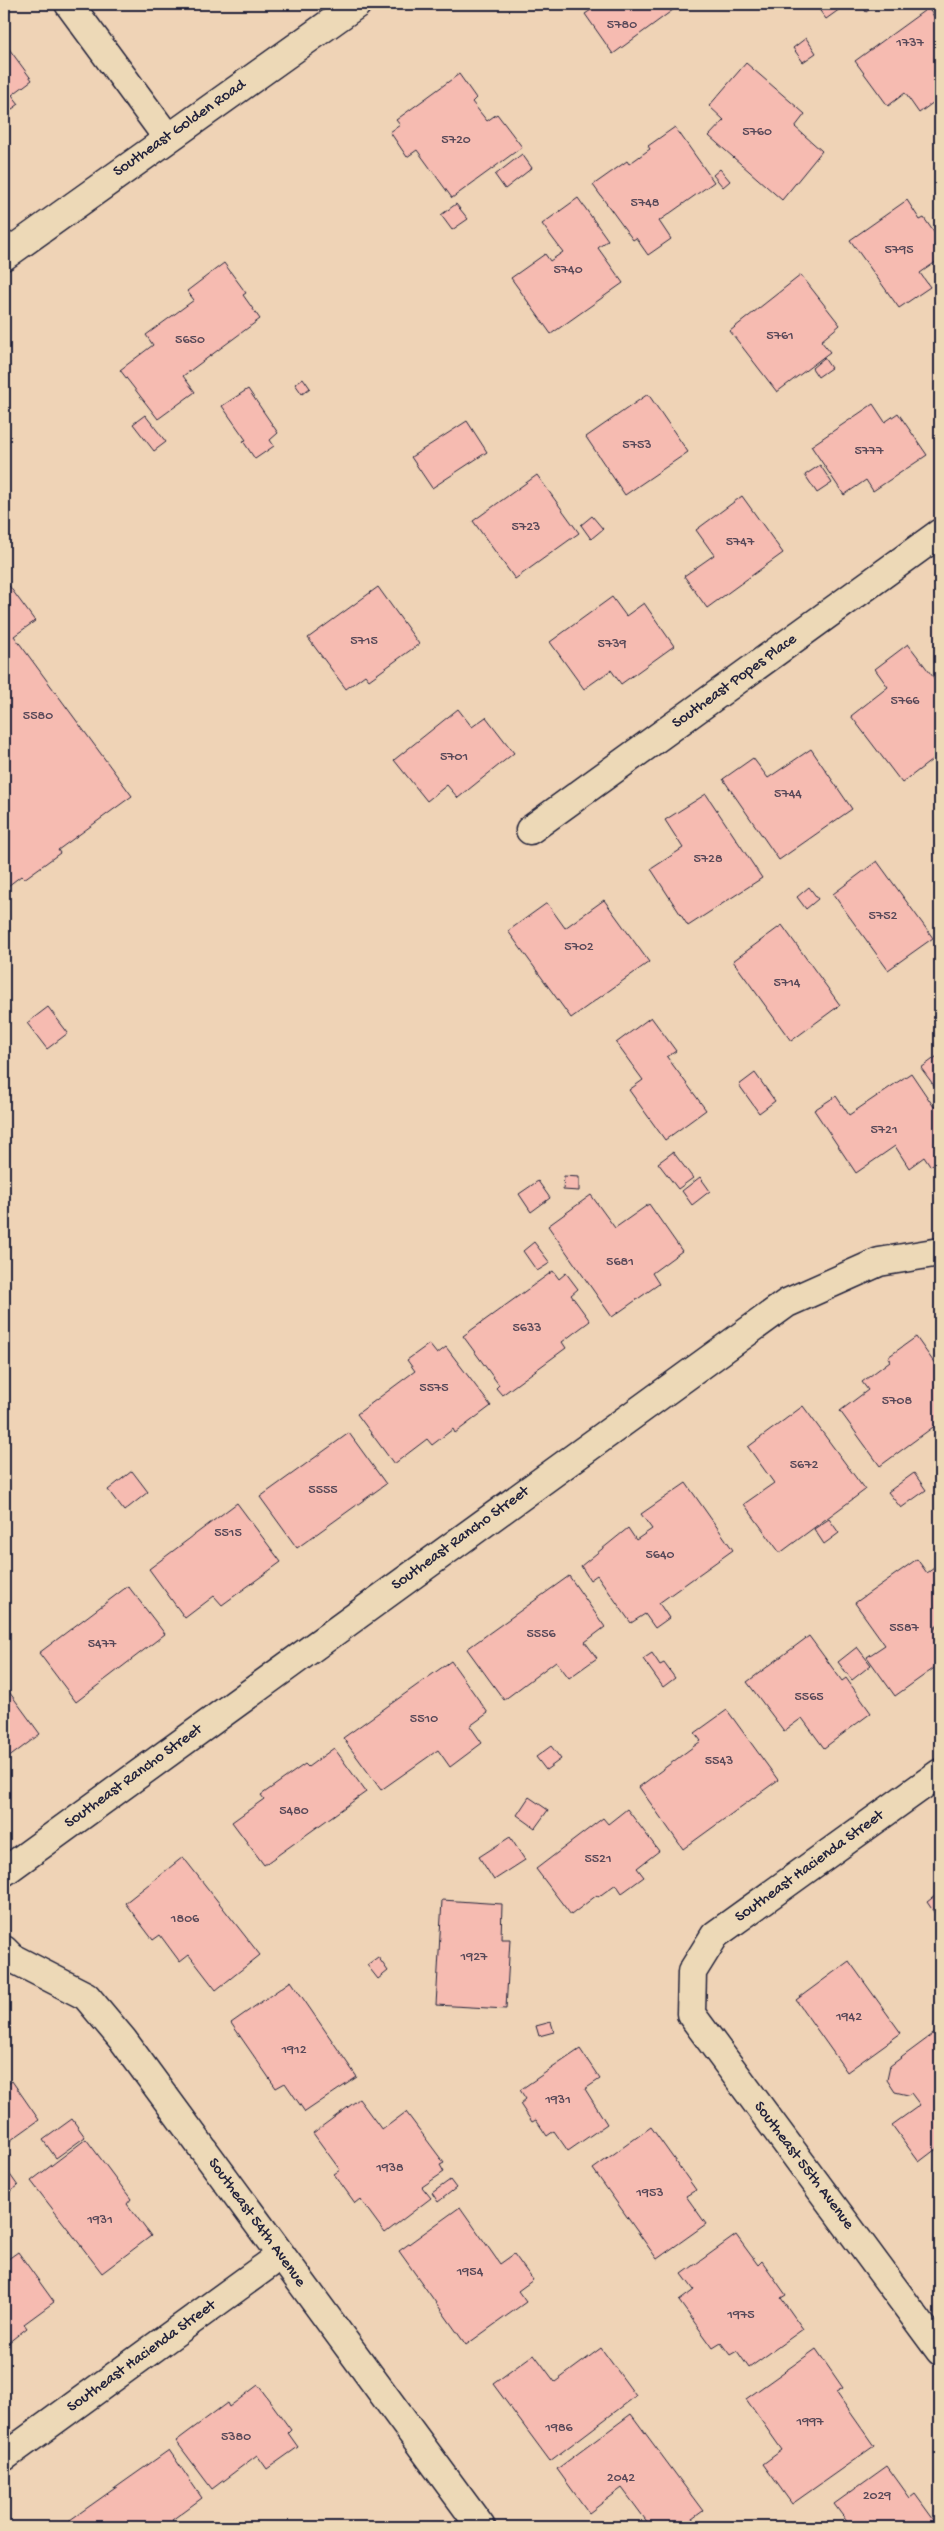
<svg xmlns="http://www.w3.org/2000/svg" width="944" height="2531" font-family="'Gochi Hand',sans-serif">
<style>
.building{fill:#f6bbb1;stroke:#22223b}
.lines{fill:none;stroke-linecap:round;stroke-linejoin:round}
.street-casing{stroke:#22223b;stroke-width:31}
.secondary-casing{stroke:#22223b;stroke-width:31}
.street{stroke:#edd9b7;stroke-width:28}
.secondary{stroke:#edd9b7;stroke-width:28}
.labels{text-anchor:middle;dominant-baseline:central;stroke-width:4;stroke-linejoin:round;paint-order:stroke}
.number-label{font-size:14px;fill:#574858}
.street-label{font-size:16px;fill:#22223b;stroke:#edd9b7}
</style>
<rect width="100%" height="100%" fill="#efd3b6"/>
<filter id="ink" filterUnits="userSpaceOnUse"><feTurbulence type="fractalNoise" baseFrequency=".02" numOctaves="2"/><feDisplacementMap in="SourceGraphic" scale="10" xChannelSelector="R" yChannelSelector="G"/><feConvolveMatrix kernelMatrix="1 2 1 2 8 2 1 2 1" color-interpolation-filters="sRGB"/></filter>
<g filter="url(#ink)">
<!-- building -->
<path class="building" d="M600,4H681L613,54L585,14Z
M815,4H847L826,19Z
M861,4H877L866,12Z
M928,8L940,25V102L936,105L934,102L919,113L905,93L888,106L855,61Z
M806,38L816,53L803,62L793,48Z
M4,42L32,80L12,95L19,104L4,115Z
M746,63L805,114L795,127L822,151L782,200L709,136L724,120L709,106Z
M459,74L476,98L472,102L487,121L497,114L522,147L452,198L417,150L407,157L390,132L400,125L396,120Z
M675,127L714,182L659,221L671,239L648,255L636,238L633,240L593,185L627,161L629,164L650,149L648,146Z
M522,154L532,168L505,189L495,175Z
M720,169L730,181L723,187L713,175Z
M578,198L608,240L598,248L623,283L551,334L511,278L545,254L550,261L563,252L542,224Z
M907,200L920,220L924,218L940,241V259L920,273L930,287L899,308L850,240Z
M456,204L468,219L452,230L441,215Z
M224,263L246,293L243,295L260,319L183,376L195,392L158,419L120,370L153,345L146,335L194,300L187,291Z
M801,275L840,325L821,341L830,352L777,392L730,331Z
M824,358L831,368L818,377L812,368Z
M303,378L310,388L302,394L295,384Z
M248,389L278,433L270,440L274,446L255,459L243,441L246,440L222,406Z
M648,394L688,452L625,495L586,437Z
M873,404L885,422L898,413L927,455L873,491L866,480L844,495L811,446Z
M145,415L166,442L154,451L133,424Z
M467,421L487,452L432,488L411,457Z
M820,465L832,483L817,493L805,475Z
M537,475L579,533L515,579L473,521Z
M742,496L783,553L707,608L684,576L714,555L696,530Z
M592,516L603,529L591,539L581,525Z
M4,579L35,621L14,636L132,796L58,850L60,853L24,879L21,876L4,889Z
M378,587L419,644L369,680L365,675L346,689L308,638Z
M612,597L626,616L644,603L674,646L621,684L611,670L584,689L550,642Z
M908,644L940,686V754L902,783L851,716L888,687L875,669Z
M458,709L472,727L486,717L514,753L458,798L447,785L427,801L394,760Z
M811,749L852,809L779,860L723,779L753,758L768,778Z
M706,794L762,878L688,926L651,869L683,848L665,820Z
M877,861L933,938L888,970L833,894Z
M809,887L818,899L806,909L797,897Z
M604,900L649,962L571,1018L508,931L547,903L565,928Z
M782,925L840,1005L791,1041L733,961Z
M48,1007L68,1033L47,1049L27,1023Z
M651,1017L676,1051L667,1057L706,1110L665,1140L629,1090L643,1080L616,1043Z
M940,1054V1089L938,1091L921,1068Z
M755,1073L775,1101L759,1113L739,1085Z
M911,1073L934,1107L940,1102V1160L930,1166L924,1157L909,1168L895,1146L856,1173L814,1110L836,1096L849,1115Z
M673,1152L693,1178L678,1189L658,1163Z
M564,1176L579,1177V1191L563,1190Z
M700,1177L710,1191L692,1205L682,1191Z
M538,1181L550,1198L531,1212L519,1194Z
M591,1195L615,1228L649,1204L682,1251L652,1273L659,1284L612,1317L548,1226Z
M534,1242L550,1263L537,1271L523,1251Z
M553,1271L559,1279L566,1273L578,1289L571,1295L590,1321L562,1342L566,1348L502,1395L496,1388L499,1385L463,1336Z
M916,1337L940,1371V1422L880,1466L840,1411L868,1390L862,1382L890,1361L888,1357Z
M429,1344L437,1354L446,1347L491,1406L455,1433L453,1429L432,1445L427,1439L394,1464L357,1414L415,1371L407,1360Z
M803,1406L865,1490L780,1553L744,1504L774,1483L748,1447Z
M349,1433L386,1484L297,1548L260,1497Z
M132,1471L148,1492L124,1511L108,1490Z
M914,1473L926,1490L901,1508L888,1492Z
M686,1483L733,1550L659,1603L669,1618L655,1628L645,1614L631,1623L597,1575L590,1580L581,1566L628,1528L636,1540L652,1529L641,1514Z
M237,1503L281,1562L222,1605L214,1596L185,1618L149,1569Z
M829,1519L839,1533L824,1544L814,1529Z
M917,1559L927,1573L940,1564V1628L939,1625L935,1627L940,1635V1664L895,1696L867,1657L885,1645L855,1603Z
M569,1576L605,1627L585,1642L597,1658L569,1678L556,1661L504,1700L467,1649Z
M128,1586L165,1634L76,1702L39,1653Z
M809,1636L842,1681L846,1678L871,1713L824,1748L802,1718L784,1731L747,1682Z
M857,1647L871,1665L852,1680L838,1662Z
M652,1653L660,1665L664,1663L675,1678L663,1687L643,1659Z
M451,1661L488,1713L470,1726L482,1743L450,1767L438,1750L381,1790L343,1738Z
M4,1685L40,1734L4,1761Z
M727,1710L778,1780L683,1849L639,1787L701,1741L695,1733Z
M551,1746L561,1759L546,1770L536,1757Z
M334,1748L366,1792L264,1865L232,1822L264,1799L261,1795L305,1764L308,1767Z
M529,1797L548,1810L535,1828L517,1815Z
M627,1809L659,1851L637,1868L644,1877L622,1893L616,1884L598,1897L597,1895L571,1915L536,1869L603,1818L608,1824Z
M510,1837L525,1860L494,1880L479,1857Z
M183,1857L260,1955L216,1990L189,1955L180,1962L160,1935L153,1940L125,1903Z
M940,1892V1921L927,1902Z
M442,1900L502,1904L501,1939H510L506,2009L436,2005Z
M378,1957L388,1971L378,1979L367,1965Z
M849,1961L901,2033L847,2072L796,2000Z
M291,1981L357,2077L305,2112L285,2083L276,2088L231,2023Z
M551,2022L554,2032L539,2036L536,2026Z
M940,2029V2146L919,2162L892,2125L920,2105L911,2093L908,2095L895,2092L887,2080L890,2066Z
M580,2049L600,2079L585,2089L607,2124L568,2151L554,2131L547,2136L536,2120L532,2122L520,2104L526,2099L520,2090Z
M4,2080L7,2085L12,2081L39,2120L4,2145Z
M359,2099L382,2130L406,2112L444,2163L440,2165L444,2172L422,2187L431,2198L385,2233L360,2199L355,2203L334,2174L340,2170L313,2133Z
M72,2119L85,2137L56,2158L43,2140Z
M651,2127L696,2190L686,2196L706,2224L657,2259L593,2169Z
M86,2139L131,2199L127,2204L151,2236L102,2273L31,2181Z
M6,2169L18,2186L4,2196V2171Z
M450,2180L456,2188L438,2202L432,2193Z
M460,2207L500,2264L514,2254L533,2280L518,2291L526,2302L466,2345L399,2251Z
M736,2235L758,2265L762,2261L786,2295L781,2298L803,2329L749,2368L737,2351L730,2355L721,2343L713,2348L679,2301L694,2290L682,2274Z
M18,2252L54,2302L24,2324L27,2328L4,2346V2262Z
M601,2348L636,2396L550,2461L493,2384L534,2354L555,2382Z
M816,2349L843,2388L836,2392L874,2446L792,2504L763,2464L782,2450L746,2399Z
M258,2385L291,2430L288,2433L298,2447L267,2469L257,2455L212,2489L176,2441L227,2403L229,2407Z
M631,2414L703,2511L681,2527H651L622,2488L589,2513L557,2469Z
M169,2450L202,2498L172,2520L178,2527H75L70,2520Z
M887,2466L910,2498L915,2494L939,2527H851L834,2504Z"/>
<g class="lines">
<defs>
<path id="street" d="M69,4L167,137
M530,830L940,533
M940,1773L715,1935L692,1972L691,2014L940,2351
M4,1872L787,1303L879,1262L940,1252
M4,1950L12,1958L86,1996L123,2040L481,2527
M4,2457L280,2256"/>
<path id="secondary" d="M4,256L357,4"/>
</defs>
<!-- street casing -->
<use href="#street" class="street-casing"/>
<!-- secondary casing -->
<use href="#secondary" class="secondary-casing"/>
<!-- street -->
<use href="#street" class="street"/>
<!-- secondary -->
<use href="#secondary" class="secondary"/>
</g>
</g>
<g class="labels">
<!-- number labels -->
<g class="number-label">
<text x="622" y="25">5780</text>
<text x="910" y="43">1737</text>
<text x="757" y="132">5760</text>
<text x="456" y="140">5720</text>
<text x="645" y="203">5748</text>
<text x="899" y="250">5795</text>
<text x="568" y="270">5740</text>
<text x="780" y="336">5761</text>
<text x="190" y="340">5650</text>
<text x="637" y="445">5753</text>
<text x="869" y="451">5777</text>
<text x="526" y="527">5723</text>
<text x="740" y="542">5747</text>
<text x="364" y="641">5715</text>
<text x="612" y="644">5739</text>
<text x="905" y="701">5766</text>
<text x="38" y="716">5580</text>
<text x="454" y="757">5701</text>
<text x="788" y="794">5744</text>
<text x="708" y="859">5728</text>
<text x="883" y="916">5752</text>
<text x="579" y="947">5702</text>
<text x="787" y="983">5714</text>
<text x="884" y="1130">5721</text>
<text x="620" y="1262">5681</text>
<text x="527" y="1328">5633</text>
<text x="434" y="1388">5575</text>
<text x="897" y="1401">5708</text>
<text x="804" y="1465">5672</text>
<text x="323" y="1490">5555</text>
<text x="228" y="1533">5515</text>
<text x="660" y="1555">5640</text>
<text x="904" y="1628">5587</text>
<text x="541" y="1634">5556</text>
<text x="102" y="1644">5477</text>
<text x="809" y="1697">5565</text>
<text x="424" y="1719">5510</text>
<text x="719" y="1761">5543</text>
<text x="294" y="1811">5480</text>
<text x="598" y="1859">5521</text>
<text x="185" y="1919">1806</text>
<text x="474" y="1957">1927</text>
<text x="849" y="2017">1942</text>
<text x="294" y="2050">1912</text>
<text x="558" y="2100">1931</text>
<text x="390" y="2168">1938</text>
<text x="650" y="2193">1953</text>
<text x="100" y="2220">1931</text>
<text x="470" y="2272">1954</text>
<text x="741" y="2315">1975</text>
<text x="810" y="2422">1997</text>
<text x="559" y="2428">1986</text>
<text x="236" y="2437">5380</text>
<text x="621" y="2478">2042</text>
<text x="877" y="2496">2029</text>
</g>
<!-- street labels -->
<g class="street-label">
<text transform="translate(180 129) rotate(-35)">Southeast Golden Road</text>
<text transform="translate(735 682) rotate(-36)">Southeast Popes Place</text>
<text transform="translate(461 1539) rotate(-36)">Southeast Rancho Street</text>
<text transform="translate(134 1777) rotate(-36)">Southeast Rancho Street</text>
<text transform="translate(810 1867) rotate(-36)">Southeast Hacienda Street</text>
<text transform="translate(803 2166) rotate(53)">Southeast 55th Avenue</text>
<text transform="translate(256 2223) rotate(54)">Southeast 54th Avenue</text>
<text transform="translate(142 2357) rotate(-36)">Southeast Hacienda Street</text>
</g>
</g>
<!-- margin -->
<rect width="944" height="2531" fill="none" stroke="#edd9b7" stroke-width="20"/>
<rect x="10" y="10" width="924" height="2511" fill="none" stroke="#22223b" stroke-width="2" filter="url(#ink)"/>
</svg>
